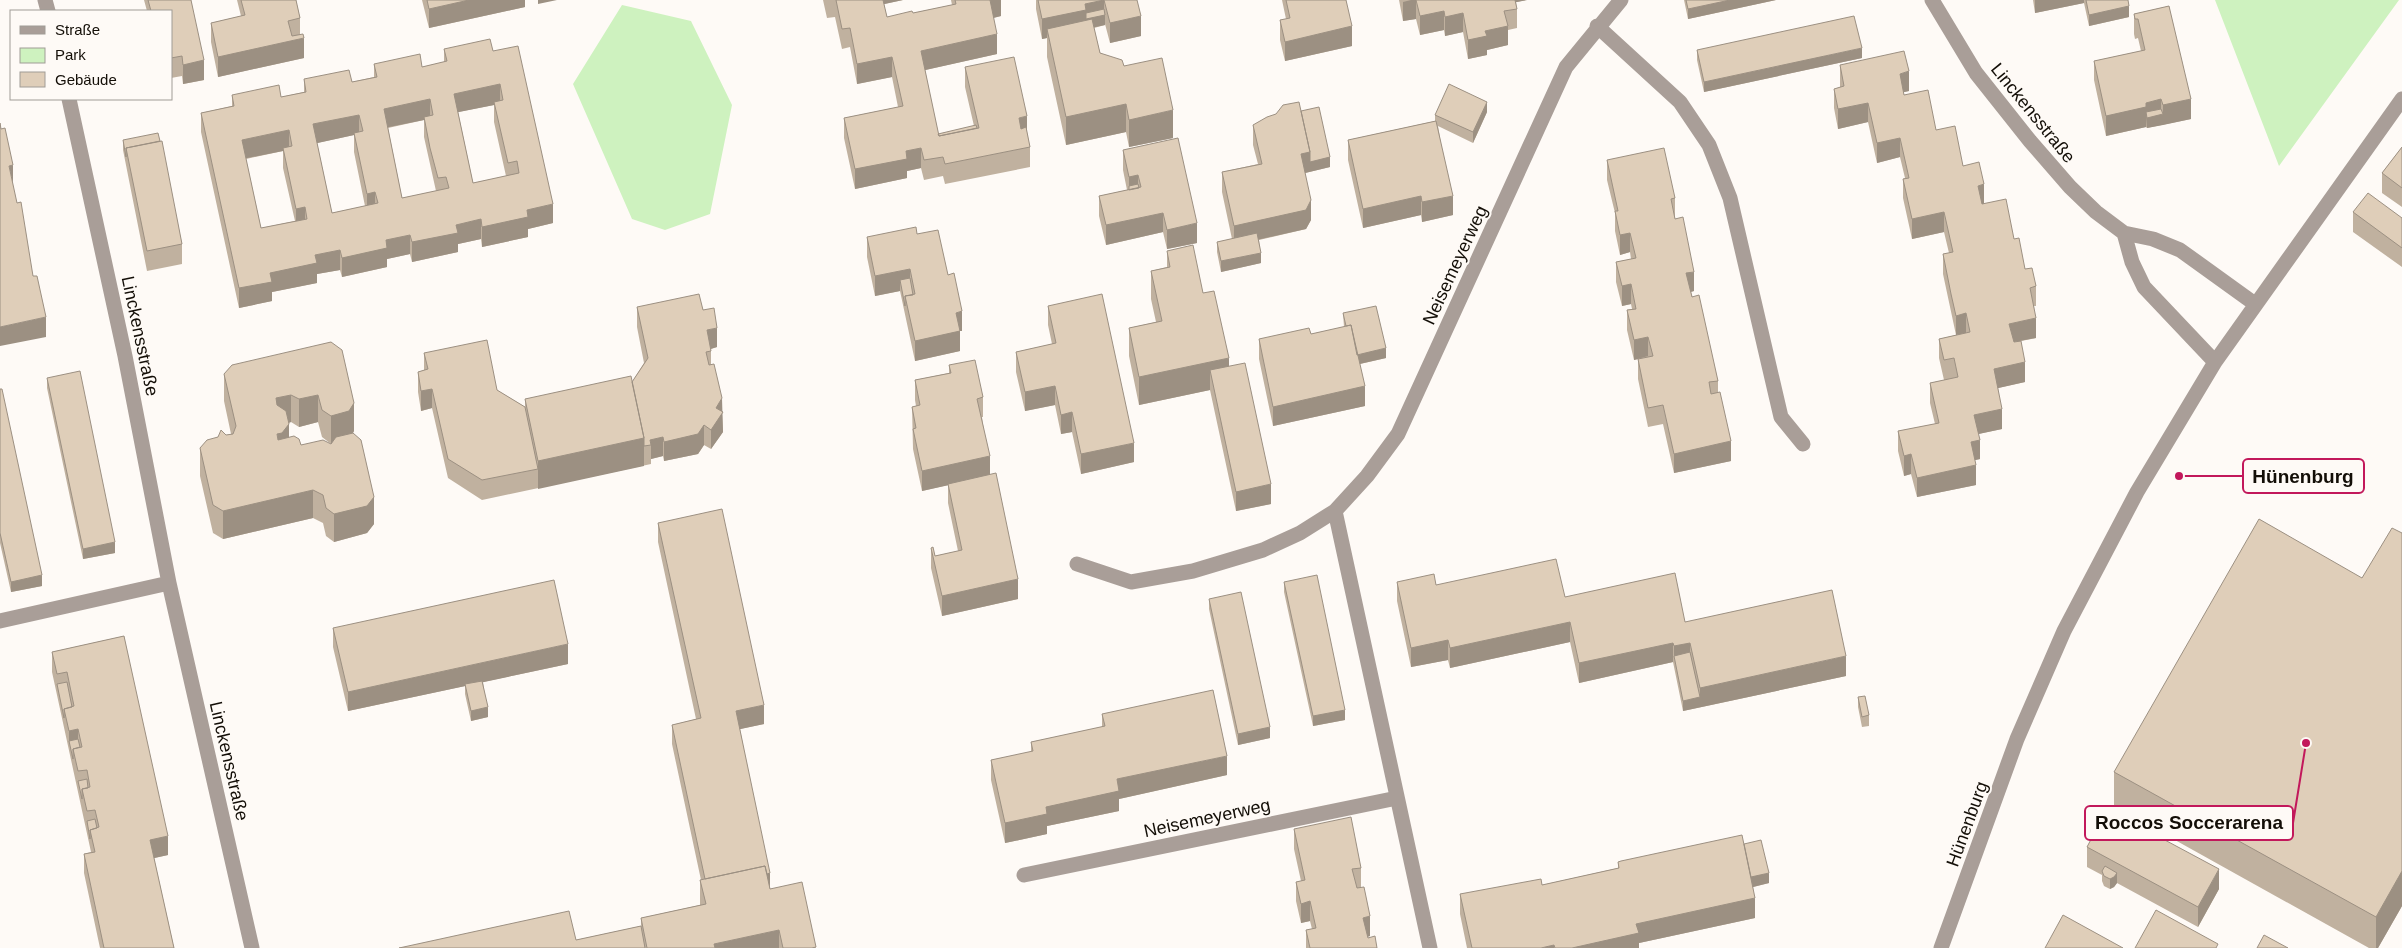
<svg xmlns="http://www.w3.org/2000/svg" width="2402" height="948" font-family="Helvetica,sans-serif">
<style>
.green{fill:#cef2bf}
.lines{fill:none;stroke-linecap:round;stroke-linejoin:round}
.minor{stroke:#a99e98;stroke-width:15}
.wall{fill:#c0b19f;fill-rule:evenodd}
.shaded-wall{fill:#9c9082}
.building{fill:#dfceb9;stroke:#9c9082;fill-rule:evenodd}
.labels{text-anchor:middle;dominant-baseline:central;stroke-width:4;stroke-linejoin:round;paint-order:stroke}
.street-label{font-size:18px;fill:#130e07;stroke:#fefaf6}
.leader{fill:none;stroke:#c2185b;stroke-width:2}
.callout-dot{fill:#c2185b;stroke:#fefaf6;stroke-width:2}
.callout{fill:#fefaf6;stroke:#c2185b;stroke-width:2}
.callout-label{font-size:19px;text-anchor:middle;font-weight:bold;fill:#130e07}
</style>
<rect width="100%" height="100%" fill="#fefaf6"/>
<!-- green -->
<path class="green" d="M2215,0H2399L2279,166Z
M622,5L691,21L732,105L710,214L665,230L632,219L573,84Z"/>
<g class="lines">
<!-- minor -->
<path class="minor" d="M45,0L48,11
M1932,0L1976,73L2030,141L2070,187L2096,212L2124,233L2153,239L2180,250L2255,304
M1597,26L1680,102L1709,145L1730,198L1781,417L1803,444
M69,99L125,356L169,583L252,948
M2124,233L2132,262L2144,287L2215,362
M1335,511L1430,948
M1077,564L1131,582L1193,571L1263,550L1300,533L1335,511L1367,476L1398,434L1566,67L1621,0
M0,621L169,583
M1024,875L1397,798
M1941,948L2017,739L2064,631L2137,492L2215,362L2402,99"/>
</g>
<!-- wall -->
<path class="wall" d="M144,0H191L204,80L183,84L182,76L171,78V11H147Z
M237,0H296L300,18V35L304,58L218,77L211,42V23L241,16Z
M422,0H525V7L429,28Z
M823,0H903L884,4L887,17L913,13L952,5L951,0H1001V16L993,18L997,54L925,70L938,134L974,126L965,87V67L1027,132L1030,147V167L945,184L943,176L924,180L921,168L907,171V178L855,189L844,138V118L898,107L892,77L857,84L850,47L842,49L835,17L827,18Z
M1036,0H1137L1141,36L1110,43L1105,24V25L1094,28L1100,53L1124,66L1173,138L1129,147L1126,132L1066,145L1047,57V38L1042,39L1036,9Z
M1282,0H1346L1352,46L1285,61L1280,40V20L1286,19Z
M1399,0H1527L1516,2L1517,9V28L1508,30V45L1487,50V55L1468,59L1463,32L1445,36L1444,30L1420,35L1416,19L1403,21Z
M1684,0H1776L1688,19Z
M2033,0H2128L2129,17L2089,26L2084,3L2035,13Z
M2169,6L2191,119L2147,128L2146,127L2106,136L2094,80V61L2141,51L2138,38L2135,39L2134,34V14Z
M444,49L493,51L553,223L528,229V237L482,247L481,239L458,244V252L412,262L410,254L387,259V267L342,277L340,270L317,274V283L272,292V301L239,308L201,132V113L232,106V95L281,97L304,92V79L352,82L374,77V64L422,67L444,62ZM494,105V122L506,176L473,183L458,112ZM424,120V137L436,191L402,198L388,128ZM354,135V152L365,206L332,213L317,143ZM283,151V168L295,221L261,228L246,159Z
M1697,50L1862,58L1704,92L1697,60Z
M1840,65L1909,91L1903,92L1904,95L1936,130L1963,166L1984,203L2014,239L2025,269L2036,286V306H2034L2036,338L2021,341L2025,382L1998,388L2002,429L1978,434L1980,459L1975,460L1976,485L1917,497L1911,474L1904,476L1898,451V431L1935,424L1930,403V383L1944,380L1939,358V339L1956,335L1943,274V254L1949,253L1944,232L1912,239L1903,198V179L1905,178L1900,157L1877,163L1868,122L1838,129L1834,108V89L1840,87Z
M1301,111L1330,167L1305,173L1311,220L1306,229L1259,240L1261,263L1221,272L1217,252V242L1232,239L1222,192V172L1258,164L1253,145V125Z
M1487,112L1473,143L1438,126L1453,215L1422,222L1421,215L1363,228L1348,160V140L1435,121V115Z
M123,140L160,141L182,244V264L147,271L123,150Z
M2402,147V207L2382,193V173Z
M1123,150L1197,243L1167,249L1163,232L1106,245L1099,216V196L1127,190L1123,170Z
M1607,160L1675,198V218H1674L1694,291L1691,292L1718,381V393L1731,461L1674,473L1663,424L1648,427L1638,379V359L1648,357L1634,360L1627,330V310L1632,309L1631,304L1622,306L1616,282V262L1631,259L1630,252L1620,255L1615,231V213L1607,180Z
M2353,212L2402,218V267L2353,232Z
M917,234L948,275L962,331H960V351L915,361L900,291L875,296L867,257V237Z
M1167,251L1203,293L1229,366L1271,504L1236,511L1210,390L1139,405L1129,356V328L1156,322L1151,299V271L1167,267Z
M1048,306L1134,462L1081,474L1072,432L1061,434L1055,405L1025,411L1016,372V352L1052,344L1048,325Z
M637,307L703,310L717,347L711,349V365L722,412L723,432L711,449L704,445L698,454L664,461L663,456L651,459V464L482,500L448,478L432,408L421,411L418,392V372L424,370V353L497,390L525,407V399L632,382L644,363L637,327Z
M1343,313L1386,358L1360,364L1365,406L1273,426L1259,359V339L1311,334L1344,327Z
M331,342L354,431L353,433L374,524L367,533L334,542L326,536L323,523L313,518L223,539L213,533L200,476V448L218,437L231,434L224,401V374ZM291,422L299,427L318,422L322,437L331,444L301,445L289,437V423Z
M949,365L983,397V417H982L990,475L1018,599L942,616L931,568V548L935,556L958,551L948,503V485L922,491L913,449L912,407L916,406L915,400V380L949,373Z
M47,378L115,553L83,559L47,388Z
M0,389L42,586L11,592L0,543Z
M658,523L764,724L740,729L770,889L816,948H399L576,940L641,926V918L700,905V880H701L672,744V725L696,719L658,542Z
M2402,533V906L2378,948H2369L2114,806V772L2362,578Z
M1284,582L1345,720L1313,726L1284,592Z
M1397,582L1565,597L1685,622L1846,676L1683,711L1673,662L1579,683L1570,642L1450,668L1448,660L1411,667L1397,601Z
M1209,599L1270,738L1238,745L1209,609Z
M333,628L568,664L483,682L488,717L471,721L465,694V686L348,711L333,647Z
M124,636L168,855L154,858L174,948H100L84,873V854L91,852L52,672V652Z
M1858,697L1869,715V726L1862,727L1858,707Z
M1102,714L1227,775L1119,799V811L1047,826V834L1005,843L991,780V760L1031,752V742L1102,727Z
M1294,829L1361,868V887L1370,936L1367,937L1377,948H1306V930L1312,929L1310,921L1301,923L1296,901V882L1301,881L1294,849Z
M1744,844L1769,883L1753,887L1755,918L1639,943V948H1467L1460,914V894L1542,885L1618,868V862Z
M2087,847L2219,889L2198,927L2117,883L2114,887L2110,889L2104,886L2102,881V875L2087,867Z"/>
<!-- shaded-wall -->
<path class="shaded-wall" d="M469,0H525V7L429,28V9Z
M538,0H557L538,4Z
M880,0H903L880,5Z
M989,0H1001V16L989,19Z
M1104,0V15H1105V25L1048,37L1047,29V38L1042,39V19L1085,4Z
M1411,0H1416V19L1403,21V2Z
M1512,0H1527L1512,3Z
M1730,0H1776L1688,19V9Z
M2035,0H2084V3L2035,13Z
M2129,6V17L2089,26V15Z
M1444,11V30L1420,35V16Z
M1463,13V32L1445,36V17Z
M1141,16V36L1110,43V23Z
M1352,26V46L1285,61V42Z
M1508,26V45L1487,50V55L1468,59V40L1485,31Z
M997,34V54L921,71V51Z
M304,38V58L218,77V57Z
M1862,48V58L1704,92V82Z
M892,57V77L857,84V64Z
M204,60V80L183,84V65Z
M1909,71V91L1900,93V74Z
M500,84V104L494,102V105L454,113V94Z
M430,99V119L424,117V120L384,128V109Z
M2161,99V115L2163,114V125L2147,128L2146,117V127L2106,136V116L2146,103Z
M2191,99V119L2163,125V105Z
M1487,102V112L1473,143V132Z
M1868,103V122L1838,129V109Z
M1126,104V132L1066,145V117Z
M1173,110V138L1129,147V120Z
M359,115V134L354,133V135L313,144V124Z
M1027,116V136L1019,138V118Z
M289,130V149L283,148V151L242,159V140Z
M1900,138V157L1877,163V143Z
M921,148V168L907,171V178L855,189V169L906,151Z
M1310,152L1330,157V167L1301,174V154Z
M13,165V185L9,166Z
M1138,175V194L1129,186V196V177Z
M1984,184V204L1978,205V186Z
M375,192V211L367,213V194Z
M1421,196V215L1363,228V209Z
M1453,196V215L1422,222V202Z
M1311,200V220L1306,229L1234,245V226Z
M553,204V223L528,229V237L482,247V227L527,210Z
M305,207V226L296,228V209Z
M1944,212V232L1912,239V219Z
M1163,213V232L1106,245V225Z
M481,219V239L458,244V252L412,262V242L456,225Z
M1197,223V243L1167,249V230Z
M1630,233V252L1620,255V235Z
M410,235V254L387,259V267L342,277V258L386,240Z
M340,250V270L317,274V283L272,292V301L239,308V288L270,273L315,255Z
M1261,253V263L1221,272V261Z
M910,269V288L900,280V291L875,296V276Z
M1694,272V291L1686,293V273Z
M1631,284V304L1622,306V286Z
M962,311V331H960V351L915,361V341L956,313Z
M1966,313V333L1956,335V316Z
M46,317V337L0,346V327Z
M2036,318V338L2009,343V324Z
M717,328V347L707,350V330Z
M1648,337V356L1634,360V340Z
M1386,348V358L1355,365V355Z
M1229,358V385L1210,370V390L1139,405V377Z
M2025,362V382L1994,389V369Z
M1055,386V405L1025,411V392Z
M1365,386V406L1273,426V407Z
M432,389V408L421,411V391Z
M291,395V422L276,426V398Z
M318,395V422L299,427V399Z
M722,398L723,432L711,449V430L716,408Z
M354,403V431L349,439L331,444V416Z
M2002,409V429L1974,435V415Z
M1072,412V432L1061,434V415Z
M289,424V452L282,461L277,434Z
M704,425V445L698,454L664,461V442Z
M663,437V456L651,459V445L650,440Z
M644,438V466L538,489V461Z
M1980,440V459L1971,461V442Z
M1731,441V461L1674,473V454Z
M1134,443V462L1081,474V454Z
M1911,454V474L1904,476V456Z
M990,456V476L922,491V471Z
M1976,465V485L1917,497V478Z
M1271,484V504L1236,511V492Z
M313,490V518L223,539V511Z
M374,497V524L367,533L334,542V514Z
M115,542V553L83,559V549Z
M42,575V586L11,592V582Z
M1018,579V599L942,616V596Z
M1570,622V642L1450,668V648Z
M1448,640V660L1411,667V648Z
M1673,643V662L1579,683V663Z
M1690,643V663L1674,656V666V646Z
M568,644V664L348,711V692Z
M1846,656V676L1683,711V701L1700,697V688Z
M764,705V724L736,730V711Z
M488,707V717L471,721V711Z
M1345,710V720L1313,726V716Z
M1270,727V738L1238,745V734Z
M78,729V749L69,741V731Z
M1227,756V775L1119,799V811L1047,826V834L1005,843V823L1046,807L1117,779Z
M168,836V855L150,859V840Z
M2219,869V889L2198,927V907Z
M2402,871V906L2378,948H2376V917Z
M770,873V893L707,887Z
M1769,873V883L1749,888V877Z
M2117,873V883L2114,887L2110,889V879Z
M1755,898V918L1639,943V948H1572L1636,924Z
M1310,901V921L1301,923V904Z
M1370,916V936L1363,938V918Z
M779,930V948H714V944Z
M1554,945V948H1541Z"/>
<!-- building -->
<path class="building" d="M148,0H191L204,60L183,65L182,56L171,58V11H151Z
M241,0H296L300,18L288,21L292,36L303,34L304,38L218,57L211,23L245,15Z
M427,0H469L429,9Z
M836,0H883L887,17L912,11L913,13L956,4L955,0H990L997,34L921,51L939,136L979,128L965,67L1014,57L1027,116L1019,118L1021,129L1026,127L1030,147L945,164L943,157L924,160L921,148L906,151L907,159L855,169L844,118L903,106L892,57L857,64L850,28L842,29Z
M1038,0H1104L1085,4L1086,10L1042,19Z
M1104,0H1137L1141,16L1110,23Z
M1286,0H1346L1352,26L1285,42L1280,20L1290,18Z
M1416,0H1515L1517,9L1504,11L1508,26L1485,31L1487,36L1468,40L1463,13L1445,17L1444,11L1420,16Z
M1686,0H1730L1688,9Z
M2086,0H2128L2129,6L2089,15Z
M2169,6L2191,99L2163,105L2161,99L2146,103V107L2106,116L2094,61L2145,50L2138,19H2135L2134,14Z
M1104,9L1105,15L1086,19V13Z
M1854,16L1862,48L1704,82L1697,50Z
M1092,19L1100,53L1122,60L1124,66L1162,58L1173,110L1129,120L1126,104L1066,117L1047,29Z
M490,39L493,51L518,46L553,204L527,210L528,217L482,227L481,219L456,225L458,233L412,242L410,235L386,240L387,248L342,258L340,250L315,255L317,263L270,273L272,282L239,288L201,113L234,106L232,95L279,85L281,97L306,92L304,79L349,70L352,82L377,77L374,64L420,54L422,67L447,61L444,49ZM500,84L503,100L494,102L508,163L517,161L519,173L473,183L454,94ZM430,99L433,115L424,117L430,148L438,178L446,177L449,188L402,198L384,109ZM359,115L363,131L354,133L367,194L375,192L378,203L332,213L313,124ZM289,130L292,146L283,148L296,209L305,207L307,219L261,228L242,140Z
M1904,51L1909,71L1900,74L1904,95L1928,90L1936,130L1955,126L1963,166L1979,162L1984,184L1978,186L1982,204L2006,199L2014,239L2019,238L2025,269L2032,268L2036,286L2030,288L2036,318L2009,324L2014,342L2021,341L2025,362L1994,369L2002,409L1974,415L1980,440L1971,442L1976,465L1917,478L1911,454L1904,456L1898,431L1939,423L1930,383L1958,377L1954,358L1944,360L1939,339L1970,332L1966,313L1956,316L1951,294L1943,254L1953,252L1944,212L1912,219L1903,179L1909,178L1900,138L1877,143L1868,103L1838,109L1834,89L1844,86L1840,65Z
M1449,84L1487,102L1473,132L1435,115Z
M1299,102L1310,152L1301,154L1311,200L1306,210L1234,226L1222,172L1262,164L1253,125L1267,117L1276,114L1283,105Z
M1319,107L1330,157L1310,162V152L1301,111Z
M2161,109L2163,114L2147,118L2146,112Z
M1436,121L1453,196L1422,202L1421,196L1363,209L1348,140Z
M0,123L1,129L5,128L13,165L9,166L17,203L21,202L33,276H37L46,317L0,327Z
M976,125L977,128L939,136L938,134Z
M158,133L160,141L126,148V157L123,140Z
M1178,138L1197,223L1167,230L1163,213L1106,225L1099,196L1141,187L1138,175L1129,177L1123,150Z
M162,141L182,244L147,251L126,148Z
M2402,147V188L2382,173Z
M1664,148L1675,198L1671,199L1675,219L1683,217L1694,272L1686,273L1692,297L1699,295L1718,381L1709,382L1711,394L1720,392L1731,441L1674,454L1663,405L1648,408L1638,359L1653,356L1648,337L1634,340L1627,310L1636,309L1631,284L1622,286L1616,262L1636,258L1630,233L1620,235L1615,211H1618L1607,160Z
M1138,184L1139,188L1129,190V186Z
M2368,193L2402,218V248L2353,212Z
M916,227L917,234L938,230L948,275L954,273L962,311L956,313L960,331L915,341L905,296L915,294L910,269L875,276L867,237Z
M1257,233L1261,253L1221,261L1217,242Z
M1193,245L1203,293L1214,291L1229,358L1139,377L1129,328L1162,321L1151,271L1170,267L1167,251Z
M910,278L913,295L905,296V306L900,280Z
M699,294L703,310L714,308L717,328L707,330L711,351L706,352L709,365L714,364L722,398L716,408L723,412L711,430L704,425L698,434L664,442L663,437L650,440L651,445L644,446V438L632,382L648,358L637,307Z
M1102,294L1134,443L1081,454L1072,412L1061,415L1055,386L1025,392L1016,352L1056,343L1048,306Z
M1376,306L1386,348L1357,355L1351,325L1346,326L1343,313Z
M1351,325L1365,386L1273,407L1259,339L1309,328L1311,334Z
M487,340L497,390L525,407L538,469L482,480L448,459L432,389L421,391L418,372L428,369L424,353Z
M331,342L342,350L354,403L349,411L331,416L322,410L318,395L299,399L291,395L276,398L277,405L286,411L289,424L282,433L277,434L278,440L294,436L299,439L301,445L323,440L331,444L336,437L353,433L361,440L374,497L367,506L334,514L326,508L323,495L313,490L223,511L213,505L200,448L207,440L218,437L221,430L226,435L233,434L236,426L224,374L232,365Z
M975,360L983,397L977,399L990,456L922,471L913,429L916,428L912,407L920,405L915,380L951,373L949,365Z
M1245,363L1271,484L1236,492L1210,370Z
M80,371L115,542L83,549L47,378Z
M631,376L644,438L538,461L525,399Z
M0,389H2L42,575L11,582L0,533Z
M996,473L1018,579L942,596L931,548L933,547L935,556L962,550L948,484Z
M722,509L764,705L736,711L770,873L767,874L765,866L705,879L672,725L701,718L658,523Z
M2259,519L2362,578L2392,528L2402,533V871L2376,917L2114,772Z
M1556,559L1565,597L1675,573L1685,622L1832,590L1846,656L1700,688L1690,643L1674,646L1673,643L1579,663L1570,622L1450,648L1448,640L1411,648L1397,582L1434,574L1436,585Z
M1317,575L1345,710L1313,716L1284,582Z
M554,580L568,644L348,692L333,628Z
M1241,592L1270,727L1238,734L1209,599Z
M124,636L168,836L150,840L174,948H104L84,854L95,852L90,830L99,827L95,810L87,811L82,789L90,787L87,770L78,771L73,749L82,747L78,729L69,731L64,709L74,706L67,672L57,674L52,652Z
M1690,652L1700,697L1683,701L1674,656Z
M482,681L488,707L471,711L465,684Z
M67,682L72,707L64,709V718L57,684Z
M1213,690L1227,756L1117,779L1119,791L1046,807L1047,814L1005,823L991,760L1033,751L1031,742L1105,726L1102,714Z
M1865,696L1869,715L1862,717L1858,697Z
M78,739L80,747L73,749V759L69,741Z
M87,779L88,788L82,789V799L78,781Z
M2107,809L2219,869L2198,907L2087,847Z
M1351,817L1361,868L1352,869L1357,888L1364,887L1370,916L1363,918L1368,938L1375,936L1377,948H1310L1306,930L1316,928L1310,901L1301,904L1296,882L1305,880L1294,829Z
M95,819L97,828L90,830V839L87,821Z
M1742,835L1755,898L1636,924L1639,933L1572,948H1555L1554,945L1541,948H1472L1460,894L1541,879L1542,885L1619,868L1618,862L1621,861Z
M1761,840L1769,873L1751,877L1744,844Z
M765,866L770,889L802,882L816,947L812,948H783L779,930L714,944L715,948H647L641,918L706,904L700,880Z
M2105,866L2117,873L2114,877L2110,879L2104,876L2102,871Z
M2156,910L2218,944L2216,948H2135Z
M569,911L576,940L641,926L645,948H399Z
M2063,915L2123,948H2045Z
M2264,935L2288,948H2257Z"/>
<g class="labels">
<!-- street labels -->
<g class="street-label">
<text transform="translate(2033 113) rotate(51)">Linckensstraße</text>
<text transform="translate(1455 265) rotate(-65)">Neisemeyerweg</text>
<text transform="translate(140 336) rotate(78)">Linckensstraße</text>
<text transform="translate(229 761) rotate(77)">Linckensstraße</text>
<text transform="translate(1207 818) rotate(-12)">Neisemeyerweg</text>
<text transform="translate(1967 824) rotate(-70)">Hünenburg</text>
</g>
</g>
<!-- callouts -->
<path class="leader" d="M2179 476L2243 476M2306 743L2293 823"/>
<g class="callout-dot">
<circle cx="2179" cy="476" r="5"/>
<circle cx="2306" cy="743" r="5"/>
</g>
<g class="callout">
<rect x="2243" y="459" width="121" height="34" rx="5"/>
<rect x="2085" y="806" width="208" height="34" rx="5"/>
</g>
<g class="callout-label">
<text x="2303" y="483">Hünenburg</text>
<text x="2189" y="829">Roccos Soccerarena</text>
</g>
<!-- legend -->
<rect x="10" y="10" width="162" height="90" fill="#fefaf6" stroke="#a09c96"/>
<rect x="20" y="26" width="25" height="8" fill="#a99e98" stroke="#a09c96"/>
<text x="55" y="35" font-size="15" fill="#130e07">Straße</text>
<rect x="20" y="48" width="25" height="15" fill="#cef2bf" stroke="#a09c96"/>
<text x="55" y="60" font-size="15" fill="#130e07">Park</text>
<rect x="20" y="72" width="25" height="15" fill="#dfceb9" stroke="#a09c96"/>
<text x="55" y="85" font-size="15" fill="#130e07">Gebäude</text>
</svg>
